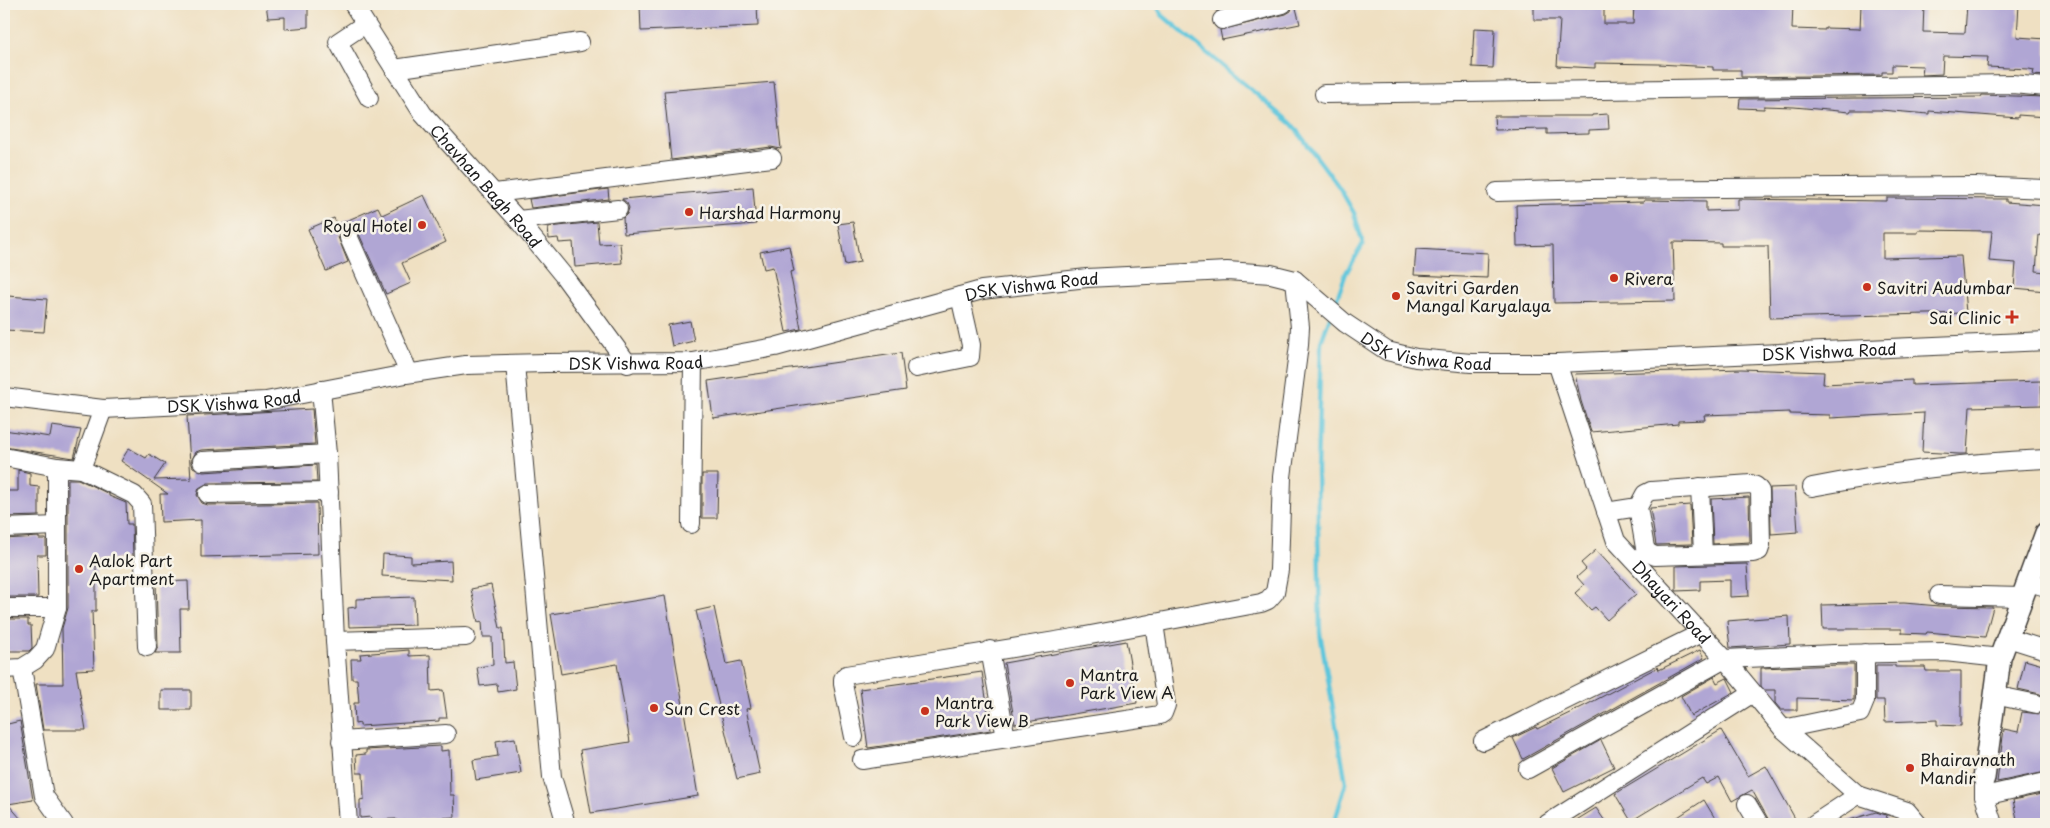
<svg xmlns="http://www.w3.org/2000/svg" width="2050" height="828" font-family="'Playpen Sans',sans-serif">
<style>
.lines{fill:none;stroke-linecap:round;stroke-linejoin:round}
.stream{stroke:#5fc6dc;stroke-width:4.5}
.building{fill:#b0a6d4}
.minor-casing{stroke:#3c3935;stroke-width:20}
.major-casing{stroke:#3c3935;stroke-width:24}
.minor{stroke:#fff;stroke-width:18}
.major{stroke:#fff;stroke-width:21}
.poi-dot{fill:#c8321e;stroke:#f7f3e8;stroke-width:2}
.labels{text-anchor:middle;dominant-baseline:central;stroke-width:5;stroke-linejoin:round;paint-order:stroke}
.street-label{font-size:16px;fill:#1c1c1c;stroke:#f7f3e8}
.poi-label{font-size:16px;fill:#1c1c1c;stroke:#f7f3e8;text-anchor:start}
</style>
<rect width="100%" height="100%" fill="#f7f3e8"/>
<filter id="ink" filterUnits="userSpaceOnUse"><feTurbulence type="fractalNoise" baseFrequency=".02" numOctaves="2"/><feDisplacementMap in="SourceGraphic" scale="10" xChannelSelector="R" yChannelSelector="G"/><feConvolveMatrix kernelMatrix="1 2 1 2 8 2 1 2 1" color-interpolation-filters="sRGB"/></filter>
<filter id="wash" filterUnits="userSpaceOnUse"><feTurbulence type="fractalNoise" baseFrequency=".0096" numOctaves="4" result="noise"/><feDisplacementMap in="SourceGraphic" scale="20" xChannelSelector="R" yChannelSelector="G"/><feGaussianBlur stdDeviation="1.12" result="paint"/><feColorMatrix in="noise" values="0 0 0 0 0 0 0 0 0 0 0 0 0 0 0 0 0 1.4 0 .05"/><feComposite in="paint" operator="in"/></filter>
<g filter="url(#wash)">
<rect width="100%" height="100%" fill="#efe0c2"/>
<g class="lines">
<!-- stream -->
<path class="stream" d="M1156,4L1162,15L1292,124L1339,187L1354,213L1363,244L1346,273L1334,307
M1330,317L1321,342L1317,470L1320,633L1346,783L1334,824"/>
</g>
<g id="blocks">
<!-- building -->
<path class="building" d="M266,4H308V27L285,29V17L268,18Z
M640,4H757L758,26L641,31Z
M1215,4H1242L1216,11Z
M1293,4H1295L1300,24L1222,40L1220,30L1286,14L1291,11Z
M1534,4H1604V24H1633L1634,4H1793L1792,29L1825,30V28L1860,29L1861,4H1924L1923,32L1965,33L1967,4H2019L2017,37L2046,39V76L2033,75L2034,70L2029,69L1987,67L1988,57L1943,56L1942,74L1922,75L1923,66L1892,65V72H1882V75L1741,77V70H1713V67L1658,64L1595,63V68L1557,66L1560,20H1534Z
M1474,28L1495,29L1493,68L1472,67Z
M774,82L781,149L771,147L671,160L664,91Z
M1982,95L2046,97V117L2018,115V118L1929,111V114L1880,110H1851L1850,112L1794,107L1764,106V109L1739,108L1740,99L1981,97Z
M1608,114L1609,129L1589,130V133L1547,134V129L1495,130L1494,116H1592V115Z
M753,187L756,224L624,234L623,218L627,214L629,208L627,203L622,199Z
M608,189L609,199L531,208L529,199Z
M424,195L446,242L402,263L411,283L386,294L359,234L351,228L344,229L338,237L348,262L326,271L308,229L334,218L337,225L378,207L382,215Z
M1887,198L2006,199V202L2046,205V236L2039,235L2036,271L2046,272V291L2014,288L2016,263L1989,261L1992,231L1918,230V233H1883V258L1961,256L1966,313L1770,318L1768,246H1721V243L1673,242L1675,301L1554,303L1553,245L1517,246L1516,205L1644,202V200L1706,201V211L1738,210V199L1887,201Z
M597,222L599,244L620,243L622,263L575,267L573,242L559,243L558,238L549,239L548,227Z
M853,222L860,262L845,265L838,224Z
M789,246L794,271L790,272L801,329L786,332L773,267L764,269L760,252Z
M1416,249L1488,253L1487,278L1414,275Z
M8,296L47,299L44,332L5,330Z
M690,321L694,341L672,346L668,325Z
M901,353L906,390L713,418L708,381Z
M1741,369L1824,372L1823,384L1912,380V385L2041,381L2042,405L1970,407L1967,454H1959L1922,452L1924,413L1830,418V415L1790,414V412L1704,415L1705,420L1678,421V424L1591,432L1581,401L1575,374Z
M312,409L315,444L201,450L196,452L191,461L193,467L203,472L316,465L317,482L208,483L199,488L197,495L202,503L208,505L317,503L318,554L201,557V520L161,522L160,494H168L121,461L129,448L146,458L149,454L165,464L154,480L188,479L191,480L187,416Z
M52,426L81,430L74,458L4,447V430L50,437Z
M18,470L30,473V486L39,487V516L4,517V491H18Z
M702,474H718L717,518H702Z
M68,479H78L109,494V496L126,503L127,524H132L133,558L96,560V611H92L94,669L76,670L86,730H43L36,684H63L62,628L68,608Z
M1795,487L1798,532L1771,534L1770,488Z
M1749,497L1750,542L1713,544L1711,499Z
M1690,505L1692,544L1656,545L1650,508Z
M39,537V539H46V555H37L38,597H4V539Z
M1596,550L1636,594L1607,620L1595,607L1591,610L1575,593L1584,585L1577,577L1586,569L1581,563Z
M383,554L411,556V563L451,561L452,580L382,576Z
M1747,564L1749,596L1730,597V580L1700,581V590L1676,591V566Z
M188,581L189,609H180L181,653H155L158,647L156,582Z
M491,585L500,628H503L505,663L513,662L516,689L498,692L497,684L480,686L477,667L493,665L492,637H483L482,621L478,622L471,589Z
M665,596L698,796L591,813L580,750L630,742L617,664L561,674L551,614Z
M414,597L415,625L349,627L348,608L356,607V599Z
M1904,603L1939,606L1993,607L1985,637L1927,632L1926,634L1902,633V629H1823L1822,605Z
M714,607L726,664L741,661L751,708L746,709L760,774L737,779L696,611Z
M1789,616L1790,644L1730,648L1727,621Z
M4,619H28V625H31L32,648L29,651H4Z
M1126,641L1137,703L1015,724L1004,663Z
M409,650V656L430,655L431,691L443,690L447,718H439V721L406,723L360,726V723L355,724L354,703H359L357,679H352L351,659H361L360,654Z
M1700,650L1704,658L1523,759L1513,738L1536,727L1537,729L1590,703L1658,667L1659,670Z
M2025,660L2046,666V699L2040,694L2018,689Z
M1839,665H1854V700L1797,698V710H1781L1775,703V690H1764L1761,686V668Z
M1876,665H1895V667H1925L1926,671H1961V726L1937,725V720L1885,722L1884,700H1876Z
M982,672L991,730L868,748L860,689Z
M1714,677L1717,683L1727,678L1734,692L1691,716L1681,696Z
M161,690H191V710H161Z
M2046,709V772L1997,782L2004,729L2018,732L2022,712L2040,714Z
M20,721L33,800L8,804L21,819L15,824H4V725Z
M1721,730L1748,776L1766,766L1798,824H1771L1752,790L1732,801L1719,777L1706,784L1702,778L1631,821L1615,794Z
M515,738L521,773L476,780L473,760L498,756L496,741Z
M1601,740L1614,767L1564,792L1552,768Z
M441,746V751L449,750L450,795H454L455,817L396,821V819L371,820V817L360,818V800L364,799L363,773H357L356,755L366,754V750Z
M2046,793V824H2018L2013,800Z
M1704,800L1716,820L1709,824H1667Z
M1596,808L1607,824H1570Z
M1876,812L1886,815L1889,824H1846V821Z"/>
</g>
</g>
<g filter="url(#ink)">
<use href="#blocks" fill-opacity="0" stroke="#3c3935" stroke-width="1"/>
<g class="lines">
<defs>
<g id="minor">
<path id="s1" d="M353,4L423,114L518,220L563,275L628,364"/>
<path d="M1222,20L1283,4"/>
<path d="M365,24L338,42L369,98"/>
<path d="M394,69L580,42"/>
<path d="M1324,94L2012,84L2046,87"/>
<path d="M1497,192L1591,189L1975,186L2046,189"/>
<path d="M495,193L772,158"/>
<path d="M518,220L618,209"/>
<path d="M349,238L409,373"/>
<path id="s2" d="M1557,363L1616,541L1725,659L1783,729L1858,795L1907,811L1918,824"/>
<path d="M515,364L552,777L566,824"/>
<path d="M916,368L970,357L971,345L960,296"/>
<path d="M321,390L327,454L335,641L348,824"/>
<path id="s3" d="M4,397L103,409L266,401L406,374L466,365L546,363L693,362L775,347L982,290L1087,278L1227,271L1271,274L1295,280L1345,323L1387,351L1416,358L1471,363H1557L2046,341"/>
<path d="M4,457L57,467"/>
<path d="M202,461L327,454"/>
<path d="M81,469L134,495L142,504L147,647"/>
<path d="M1700,487L1703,554"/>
<path d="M1812,487C1890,472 1967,462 2046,459"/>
<path d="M208,494L329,492"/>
<path d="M1606,512L1638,507L1645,494L1651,491L1751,484L1756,486L1760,491L1761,545L1759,551L1753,553L1655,556L1649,553L1645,548L1638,507"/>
<path d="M691,524L693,362"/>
<path d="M4,528L57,526"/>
<path d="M2029,582L2046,587"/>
<path d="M1939,595L2022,597"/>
<path d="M4,608H57"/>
<path d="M2008,638L2046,650"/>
<path d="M335,641L466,637"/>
<path d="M990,650L1006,738"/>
<path d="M22,668L44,796L64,824"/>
<path d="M4,669L22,668L35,660L45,649L57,608V467L81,469L103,409"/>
<path d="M1994,695L2037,704"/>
<path d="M1783,729L1860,713L1865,701V653"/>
<path d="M854,737L843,684V679L846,675L1080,637L1261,603L1268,600L1275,592L1279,570L1282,477L1299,345L1300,327L1295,280"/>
<path d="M341,741L446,734"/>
<path d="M1483,741L1701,633"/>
<path d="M862,760L1160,715L1163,713L1166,705L1154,623"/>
<path d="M1528,769L1725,659L1834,654L1945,652L2000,658"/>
<path d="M1984,786V796L1993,824"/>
<path d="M1984,796L2046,782"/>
<path d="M1747,804L1759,824"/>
<path d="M1547,824L1753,693"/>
<path d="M1814,824L1858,795"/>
</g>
<path id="major" d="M1984,778L2000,658L2046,533"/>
</defs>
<!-- minor casing -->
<use href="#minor" class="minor-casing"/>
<!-- major casing -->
<use href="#major" class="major-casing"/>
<!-- minor -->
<use href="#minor" class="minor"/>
<!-- major -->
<use href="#major" class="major"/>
</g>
</g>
<!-- markers -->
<g class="poi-dot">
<circle cx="689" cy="212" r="5"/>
<circle cx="422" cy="225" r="5"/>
<circle cx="1614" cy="278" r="5"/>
<circle cx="1867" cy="287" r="5"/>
<circle cx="1396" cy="296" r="5"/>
<path d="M2009.5 309.5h5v5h5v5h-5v5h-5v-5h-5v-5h5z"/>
<circle cx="79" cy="569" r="5"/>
<circle cx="1070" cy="683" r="5"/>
<circle cx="654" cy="708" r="5"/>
<circle cx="925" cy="711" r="5"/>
<circle cx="1910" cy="768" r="5"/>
</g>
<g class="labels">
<!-- street labels -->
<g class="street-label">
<text stroke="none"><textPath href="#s1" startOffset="226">Chavhan Bagh Road</textPath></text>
<text stroke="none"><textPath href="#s3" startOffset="1041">DSK Vishwa Road</textPath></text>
<text stroke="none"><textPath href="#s3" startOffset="1461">DSK Vishwa Road</textPath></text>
<text stroke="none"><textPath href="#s3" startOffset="1866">DSK Vishwa Road</textPath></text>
<text stroke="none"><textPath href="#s3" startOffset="636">DSK Vishwa Road</textPath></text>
<text stroke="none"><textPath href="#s3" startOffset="231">DSK Vishwa Road</textPath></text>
<text stroke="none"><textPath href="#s2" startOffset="270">Dhayari Road</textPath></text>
</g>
<!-- poi labels -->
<g class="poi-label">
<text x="699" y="212">Harshad Harmony</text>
<text x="412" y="225" text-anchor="end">Royal Hotel</text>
<text x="1624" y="278">Rivera</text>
<text x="1406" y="287">Savitri Garden<tspan x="1406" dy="18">Mangal Karyalaya</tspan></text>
<text x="1877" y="287">Savitri Audumbar</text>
<text x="2001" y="317" text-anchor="end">Sai Clinic</text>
<text x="89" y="560">Aalok Part<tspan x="89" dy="18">Apartment</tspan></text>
<text x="1080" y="674">Mantra<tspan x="1080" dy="18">Park View A</tspan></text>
<text x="935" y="702">Mantra<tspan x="935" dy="18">Park View B</tspan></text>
<text x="664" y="708">Sun Crest</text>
<text x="1920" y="759">Bhairavnath<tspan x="1920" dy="18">Mandir</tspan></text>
</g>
</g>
<!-- margin -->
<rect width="2050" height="828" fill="none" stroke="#f7f3e8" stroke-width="20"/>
</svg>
